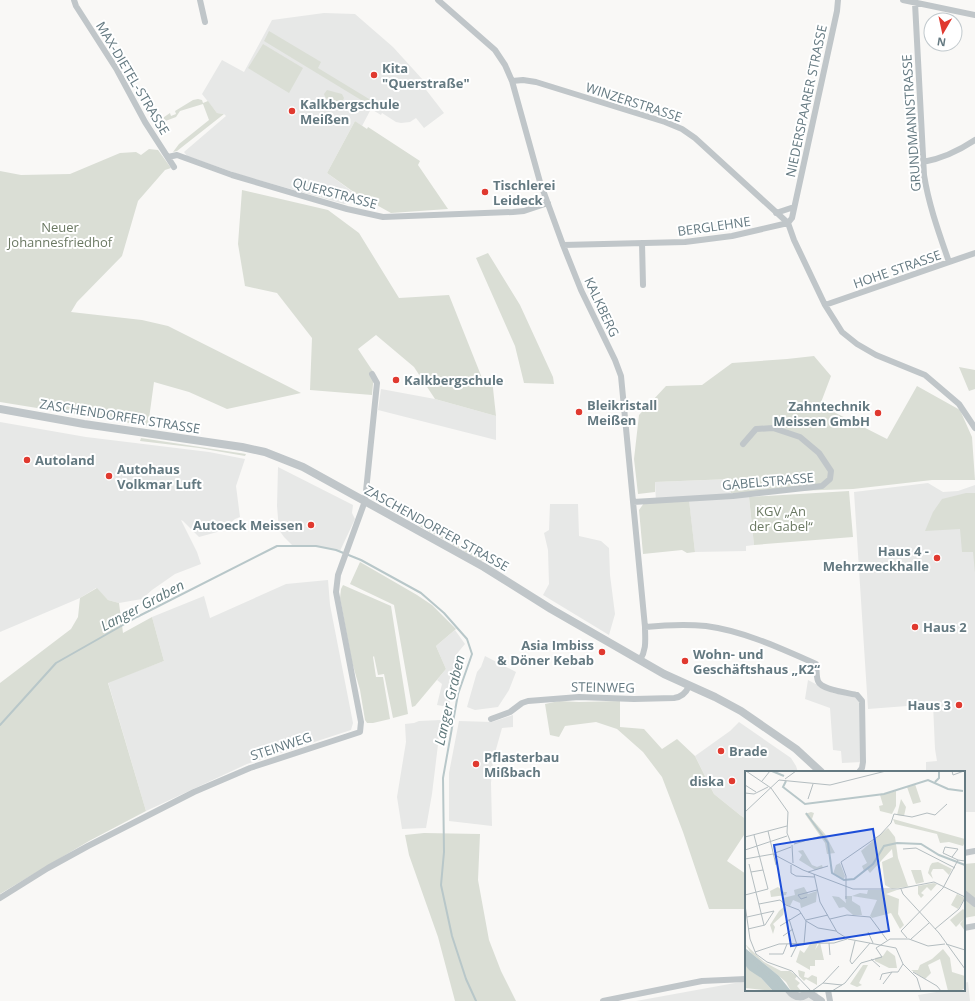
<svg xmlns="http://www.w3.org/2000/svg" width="975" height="1001" font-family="'Open Sans',sans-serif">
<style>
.built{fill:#e7e8e7}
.green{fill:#daded5}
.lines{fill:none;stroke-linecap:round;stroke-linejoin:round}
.stream{stroke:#b8c7c9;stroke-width:2}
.minor{stroke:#c0c6c9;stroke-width:6}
.tertiary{stroke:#c0c6c9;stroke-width:8}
.poi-dot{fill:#e0392f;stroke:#fff;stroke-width:1.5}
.labels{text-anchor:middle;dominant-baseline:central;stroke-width:4;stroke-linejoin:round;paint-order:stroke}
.poi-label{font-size:13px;font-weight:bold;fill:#647981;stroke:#fff;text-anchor:start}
.street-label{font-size:13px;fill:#647981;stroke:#fff}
.park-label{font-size:13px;fill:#6b7963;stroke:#fff}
.water-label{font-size:14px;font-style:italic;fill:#5f787b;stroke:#fff}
.inset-river{fill:none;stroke:#b8c7c9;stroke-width:2}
.inset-road{fill:none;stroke:#b4bdc0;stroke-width:1}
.view{fill:#1d4ed8;fill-opacity:0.15;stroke:#1d4ed8;stroke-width:2}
.inset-edge{fill:none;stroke:#647981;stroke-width:2}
</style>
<rect width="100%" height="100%" fill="#f9f8f6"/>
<!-- built -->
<path class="built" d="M324,13L355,14L393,47L423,80L420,82L444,113L424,128L416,118L410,122L401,123L396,122L382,113L381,115L371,109L362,126L355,121L327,173L354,193L347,203L344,204L241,175L187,156L184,152L226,116L224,114L217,113L202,94L222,60L244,72L272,20Z
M381,389L435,399L496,416V440L378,410Z
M0,422L86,437L209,452L245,459L236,486L240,517L235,519L221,531L199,537L183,521L181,520L197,552L201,564L175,574L152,590L142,599L119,603L108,600L96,588L80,598L0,632Z
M278,467L353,505L352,513L355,519L340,551L316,546L292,545L284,537L279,530L277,506Z
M732,479L731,493L749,497L754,545L746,546V551L695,552L689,501L656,503L655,482Z
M928,483L943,492L958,491L975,485V812H964V772H926V762L937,761L935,749L933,704L868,709L854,492Z
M550,504H578L579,536L601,541L609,548L610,575L615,614L609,635L543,595L549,584L548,550L544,533L549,530Z
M328,580L330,605L353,723L351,730L247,764L146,811L108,682L164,661L152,617L204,596L210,618L286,584Z
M455,630L465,644L455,656L460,662L461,668L448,707L437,705L442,684L437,680L446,669L436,646Z
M485,656L516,672L509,690L498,707L475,710L467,707L477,672L481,667Z
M808,680L833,693L856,697L860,702L862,762L842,763L841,751L833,750L830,708L805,699Z
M513,715V727L502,728L493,760L491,783L492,826L449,821V773L459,721L492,722Z
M441,720L432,794L426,828L402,829L397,797L406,742L405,724L414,723L419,721Z
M739,722L791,758L796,766L798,772H746V819L740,815L714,794L695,756L730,731Z
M746,981V990H817L819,1001H636Z
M968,982L970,1001H920L918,995L949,990H964V983Z"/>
<!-- green -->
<path class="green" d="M269,31L321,62L318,68L374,102L371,106L264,41Z
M263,44L303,68L289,93L248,68Z
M327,90L342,94L344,98L341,105C335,106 325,100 324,94Z
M198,99L202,100L203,103L208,101L217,113L224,114L177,151L173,152L179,144L209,120L203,104L180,111L176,117L155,125L154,124L170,113L171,116L176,114L175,111L193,100Z
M355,121L367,129L368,127L420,161L418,165L448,209L391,213L355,193L327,173Z
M149,149L158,150L171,168L165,170L138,201L122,256L77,302L71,312L142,320L168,326L301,393L227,409L189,392L154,382L148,426L0,402V171L21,175L70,174L120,153L136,152L141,155Z
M242,190L328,210L359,233L399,298L449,295L482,378L492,379L496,416L435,399L414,367L376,335L358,349L374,373L372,395L310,390L312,338L277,293L245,286L238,244Z
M488,253L520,305L553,377L554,384L524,383L515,346L476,258Z
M814,356L831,376L820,405L887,439L917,386L960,410L972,437L975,480H932L853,489L731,493V479L655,482V492L638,494L634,459L639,415L666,386L702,385L732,363L787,359Z
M959,367L975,370V389L969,391Z
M141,438L246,454L245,456L199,448L140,441Z
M849,491L853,537L754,545L749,497Z
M966,493H975V573L973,552H962L960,529L925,531L933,512L942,499Z
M689,500L695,552L687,553L682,550L643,554L639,510L644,503Z
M412,519L420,524L483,559L481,561L411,521Z
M360,562L417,595L432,605L456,629L436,646L446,669L415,706L412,707L394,605L350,584Z
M343,585L391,606L408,714L393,718L384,674L378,675L374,656L373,657L376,677H383L390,719L373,723H367L365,720L360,690L352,662L340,598L341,589Z
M97,588L108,600L119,603L123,633L152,617L164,661L108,683L146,811L89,841L0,894V683L71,629L78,617L80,598Z
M559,701L579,702L620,701V727L644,729L662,749L677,739L695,756L714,794L740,815L746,819V832L727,861L746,874V909H709L683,832L662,777L643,752L617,729L596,722L565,726L559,737L550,735L545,704Z
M424,833L480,834L478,880L489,940L501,971L516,1001H455L438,937L409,855L405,835Z
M975,863V916L964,918V864Z"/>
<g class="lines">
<!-- stream -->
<path class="stream" d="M0,725L56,663L137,617L277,546H316L336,550L361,560L421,593L444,613L467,639L472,654L458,694L443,778L444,852L441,885L452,936L466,979L476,1001"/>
<!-- minor -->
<path class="minor" d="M74,0L76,6L117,70L145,122L174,167
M200,0L205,22
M438,0L495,50L505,65L512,81L540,182L563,245L581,290L615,360L621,376L645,627C645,639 647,649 640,660
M903,0L975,15
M915,3L924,175C929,206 939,233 949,262
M512,81L523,80L536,82L665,122L682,129L695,138L788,223
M168,157L177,155L232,175L347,209L383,217L513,212L524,211L548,203
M923,162C941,159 960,150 975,140
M776,213L794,207
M788,223L794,240L814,282L825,305L842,332L857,344L876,355L925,375L959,404L975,428
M788,223L792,218L837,11L838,0
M642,243L643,285
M563,245L685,242L732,236L788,223
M825,305L975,253
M633,502L733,496L822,486L830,479L831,471L819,453L800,437L773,428L756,429L743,444
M645,627C665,625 686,624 706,626C744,631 782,649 816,664C817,669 816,676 818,681C821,690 849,693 857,695L862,701L863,762L862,768L859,772
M491,719L510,712L522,703L528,701L579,697L634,699L674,698C682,697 686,693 689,686
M964,853L975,851
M0,898L48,868L88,846L194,792L250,768L360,732L361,722L336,592L338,575L365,501L377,383L372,374
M964,928L975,926
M828,990L830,1001
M603,1001L702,981L746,979"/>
<!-- tertiary -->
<path class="tertiary" d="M0,409L84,424L242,447L265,452L303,467L484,567L551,609L664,674L715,697L741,711L796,749L821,772
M964,894L975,903
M789,990C795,998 804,999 810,990
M809,993L821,1001"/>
</g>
<!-- markers -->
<g class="poi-dot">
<circle cx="374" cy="75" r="4"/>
<circle cx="292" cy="111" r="4"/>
<circle cx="485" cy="192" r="4"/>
<circle cx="396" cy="380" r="4"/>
<circle cx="579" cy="412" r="4"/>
<circle cx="878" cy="413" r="4"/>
<circle cx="27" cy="460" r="4"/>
<circle cx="109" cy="476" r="4"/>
<circle cx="311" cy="525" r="4"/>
<circle cx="937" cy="558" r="4"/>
<circle cx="915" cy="627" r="4"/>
<circle cx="602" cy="652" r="4"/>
<circle cx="685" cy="661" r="4"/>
<circle cx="959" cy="705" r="4"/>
<circle cx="721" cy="751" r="4"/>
<circle cx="476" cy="764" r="4"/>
<circle cx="732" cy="781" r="4"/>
</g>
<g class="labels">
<!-- poi labels -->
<g class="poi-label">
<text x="382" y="68">Kita<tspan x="382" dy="15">"Querstraße"</tspan></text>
<text x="300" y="104">Kalkbergschule<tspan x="300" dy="15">Meißen</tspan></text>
<text x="493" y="185">Tischlerei<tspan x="493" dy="15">Leideck</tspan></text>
<text x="404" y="380">Kalkbergschule</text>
<text x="587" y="405">Bleikristall<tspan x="587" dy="15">Meißen</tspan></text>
<text x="870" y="406" text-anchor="end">Zahntechnik<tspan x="870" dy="15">Meissen GmbH</tspan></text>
<text x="35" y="460">Autoland</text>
<text x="117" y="469">Autohaus<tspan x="117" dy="15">Volkmar Luft</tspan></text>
<text x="303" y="525" text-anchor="end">Autoeck Meissen</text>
<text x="929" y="551" text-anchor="end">Haus 4 -<tspan x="929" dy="15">Mehrzweckhalle</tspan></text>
<text x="923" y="627">Haus 2</text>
<text x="594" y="645" text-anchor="end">Asia Imbiss<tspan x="594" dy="15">&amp; Döner Kebab</tspan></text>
<text x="693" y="654">Wohn- und<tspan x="693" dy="15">Geschäftshaus „K2“</tspan></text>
<text x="951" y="705" text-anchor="end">Haus 3</text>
<text x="729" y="751">Brade</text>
<text x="484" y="757">Pflasterbau<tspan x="484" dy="15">Mißbach</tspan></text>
<text x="724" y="781" text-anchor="end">diska</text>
</g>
<!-- street labels -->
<g class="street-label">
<text transform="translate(133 78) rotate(59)">MAX-DIETEL-STRASSE</text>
<text transform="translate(806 101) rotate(-78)">NIEDERSPAARER STRASSE</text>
<text transform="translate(634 102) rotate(18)">WINZERSTRASSE</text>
<text transform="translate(911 123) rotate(-94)">GRUNDMANNSTRASSE</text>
<text transform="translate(335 193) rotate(15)">QUERSTRASSE</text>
<text transform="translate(714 226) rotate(-8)">BERGLEHNE</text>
<text transform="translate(897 269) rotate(-19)">HOHE STRASSE</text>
<text transform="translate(602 307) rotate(65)">KALKBERG</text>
<text transform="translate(120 416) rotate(9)">ZASCHENDORFER STRASSE</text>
<text transform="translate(768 481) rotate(-5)">GABELSTRASSE</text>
<text transform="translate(437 528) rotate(29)">ZASCHENDORFER STRASSE</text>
<text transform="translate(603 687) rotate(1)">STEINWEG</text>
<text transform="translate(281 746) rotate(-18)">STEINWEG</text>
</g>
<!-- park labels -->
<g class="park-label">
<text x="60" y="227">Neuer<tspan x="60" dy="15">Johannesfriedhof</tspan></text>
<text x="781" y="511">KGV „An<tspan x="781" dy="15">der Gabel“</tspan></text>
</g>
<!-- water labels -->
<g class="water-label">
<text transform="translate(142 605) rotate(-28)">Langer Graben</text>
<text transform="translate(449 700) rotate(-77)">Langer Graben</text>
</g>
</g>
<!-- overview -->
<g transform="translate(745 771)">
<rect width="220" height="220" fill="#f9f8f6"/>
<path d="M170,13L176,31L168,33L162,16ZM151,20V35L147,43L135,40L134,35L138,34L135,24ZM156,28L161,36L159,45L152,44ZM66,41L69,42L67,48L80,63L90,82L82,83L80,72L60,43ZM148,48L220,68V71L218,75L204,71L195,72L192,63L150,53ZM143,57L150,66L153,87L163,115H167L147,118L140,114L137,91L148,86L147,78L125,102L122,98L119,100L117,95L122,92L116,80ZM58,79L67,94L72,96L77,94L78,97L70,99L54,89L57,84L53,80ZM193,91L207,98L204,104L198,98H188L186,102L188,108L183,102L185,95L187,92ZM95,92L100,105L99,108L88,103L91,94ZM166,99H176L179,111L171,113ZM189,112L192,113L186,120L182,116L176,122L179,124L176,127L173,123V115ZM33,116L39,121H42L41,124L26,126L25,120ZM59,116L63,123L72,120L71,131L56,137L55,132L48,129L45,135L40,133L38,127L50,124L49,119ZM123,119H152L141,123L154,128L153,143L159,154L155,158L146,142L127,147L125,145L132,129L107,125L115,122L122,123ZM212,123L220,127L213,138L206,134ZM87,125L94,126L101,132L100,125H107V130L115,135L117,144H108L99,136L94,137ZM40,135L38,144L28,153L30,156L28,163L25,154L34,140ZM218,138L220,140V160L215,153L219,148L211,156L205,149ZM73,171L70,179L75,171L79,189H70V195H65V199L51,191L55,179L59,182L65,173ZM0,173L19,191L36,200H45L52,205L50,208L55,212L52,215L56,220H46L41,211L6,182ZM198,178L205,187L207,201L220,205V217L215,220H203L195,188L183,194L186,202L180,208L166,199H173L175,194L187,188ZM142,179L150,185L152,197H144L130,190V187L138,185ZM0,194L16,207L28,220L0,217ZM118,194H123L114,212L117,214L112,216L105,213ZM53,199L60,201L59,206L63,207L67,204L72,206V214L61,208L59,210L54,205Z" fill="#daded5"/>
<path d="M0,177L34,205L46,220H28L16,207L4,199L0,194Z" fill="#b8c7c9"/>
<path class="inset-river" d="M27,0L39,5M41,10L38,16L60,33L139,23L183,9L203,18L218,20M190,11L194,7V0M61,42L83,72L87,102L99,109L109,108L128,93L139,75L152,72L176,73L194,84L220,94M0,184L24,204L37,220"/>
<path class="inset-road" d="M1,0L26,17M207,0L208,4L219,0M40,8L51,0M17,10L25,0M0,14L11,21M26,17L43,41L42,62L46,72M0,22L9,23L23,16M63,28L68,13M0,41L34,9L85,14L141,0M23,60L31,94M0,66L42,55M49,73L76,65M47,74L48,92M158,78L171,77L210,97M0,79L42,65M30,82L46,76M207,86L213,78L200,76L198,82L213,89M0,88L28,83L58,99L108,118H153L189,111L220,126M4,93L19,154M46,94V102L51,105L69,106M6,101L18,99M63,101L83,95M69,103L75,131L92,161L103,168L151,177L158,193L172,207L176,220M156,118L158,123L194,162L220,198M0,124L23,118L9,64M62,126L56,128L53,124L72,119M101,128V105L96,91L135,64L146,52L149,43L167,46L182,42L190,44L202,33M14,133L35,129L41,134L54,139L61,150L59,173M0,134L5,168L11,183L22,191L47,200L66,220M2,146L29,140M125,146L142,169M44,148L52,174M85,148L102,144L125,146M61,149L83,144M61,150L73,157L91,160M35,155L56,142M3,158L20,154L29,140M190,158L214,138L220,127M123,161L128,172M38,165L48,158M162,167L156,160L198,117L213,89L220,90M166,168L184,152M110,170L105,190L107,193L125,172M84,172L85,184M201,173L220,179M10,181L34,173L89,172L102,168M24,183H38L42,173M46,186L52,174M126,188L135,196M168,201L192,215L196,220M135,209L137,203L147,201M78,212L94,195M138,213L147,201H153L158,193M67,220L78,212L97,214M87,220L100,212L116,192L137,186L131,177L145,168H164L183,175L200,173"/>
<path class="view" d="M128,58L144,160L46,175L29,74Z"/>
<rect width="220" height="220" class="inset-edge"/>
</g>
<!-- north arrow -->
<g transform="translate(943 32) rotate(189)"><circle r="19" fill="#ffffff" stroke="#c1c9cd"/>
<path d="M0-3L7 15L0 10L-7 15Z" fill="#e0392f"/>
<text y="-6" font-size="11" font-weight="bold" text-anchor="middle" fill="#647981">N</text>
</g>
</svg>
